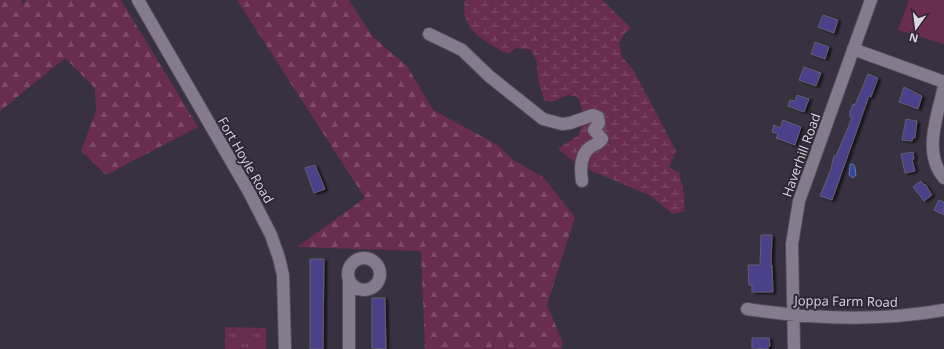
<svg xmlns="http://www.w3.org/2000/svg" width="944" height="349" font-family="'Open Sans',sans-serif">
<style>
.grass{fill:#692e4b}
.forest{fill:url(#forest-firs)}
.wetland{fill:url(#wetland-marsh)}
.park{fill:url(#park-tufts)}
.water{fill:#334b92;stroke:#6675a9}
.building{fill:#4c3f8a;stroke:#616070;filter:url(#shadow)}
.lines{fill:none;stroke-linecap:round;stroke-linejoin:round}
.minor-casing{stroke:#554e59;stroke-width:14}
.minor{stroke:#847c8c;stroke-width:12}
.labels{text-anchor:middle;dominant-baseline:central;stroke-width:4;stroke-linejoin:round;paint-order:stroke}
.street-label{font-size:13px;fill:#dcd7e0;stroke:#2e2734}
</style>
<defs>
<pattern id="forest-firs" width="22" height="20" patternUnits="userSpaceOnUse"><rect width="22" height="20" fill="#692e4b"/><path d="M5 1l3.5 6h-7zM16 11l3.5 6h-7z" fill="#7e4c65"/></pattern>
<pattern id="wetland-marsh" width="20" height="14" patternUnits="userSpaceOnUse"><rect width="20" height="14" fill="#692e4b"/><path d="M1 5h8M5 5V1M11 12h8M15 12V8" fill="none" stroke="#7e4c65"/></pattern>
<pattern id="park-tufts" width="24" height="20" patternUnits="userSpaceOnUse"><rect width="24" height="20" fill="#692e4b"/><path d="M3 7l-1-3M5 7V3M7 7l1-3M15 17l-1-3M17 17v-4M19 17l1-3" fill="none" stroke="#7e4c65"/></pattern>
<filter id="shadow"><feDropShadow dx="3" dy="1.5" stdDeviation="1" flood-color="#0009"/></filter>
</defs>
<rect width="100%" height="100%" fill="#38313f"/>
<!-- grass -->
<path class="grass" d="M909,0H944V44L898,30Z"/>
<!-- forest -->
<path class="forest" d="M0,0H21L23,4L27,0H121L198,127L106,175L81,151L96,111L95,88L65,58L0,111Z
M237,0H349L373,37L407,66L433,110L496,144L513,160L543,177L575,217L547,305L563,343L561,349H425L421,251L297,247L365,198Z"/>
<!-- wetland -->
<path class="wetland" d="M465,0H602L631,28L624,34L619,44L622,57L634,71L676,151L669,167L679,173L684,194V211L673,214L651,196L578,165L558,149C562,145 576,138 579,134C585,123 583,107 578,97L568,95L552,102L544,100L538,79L537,61L531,50L516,48L508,54C486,42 459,30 465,0Z"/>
<!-- park -->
<path class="park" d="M225,327L266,328V349H225Z"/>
<!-- water -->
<path class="water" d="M850,164H853L855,167L856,175L853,178L849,175Z"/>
<!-- building -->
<path class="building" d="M823,15L838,20L834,33L818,27Z
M815,42L829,47L825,59L811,54Z
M804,67L821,73L816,86L799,80Z
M868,74L878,78L871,97L869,96L832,200L820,196L831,169L834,156H836L852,118L850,117V112L853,104L855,105Z
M904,87L922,96L918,109L899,102Z
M797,95L809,99L804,112L788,106L790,100L795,101Z
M906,119L917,121L915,138H913L912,141L902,140Z
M783,120L801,127L795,145L776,138L778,134L772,132L774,125L780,128Z
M913,152L914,159H912L915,171L905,173L901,154Z
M315,165L325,189L314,193L305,168Z
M921,181L924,185L925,184L932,195L924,201L913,187Z
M939,200L944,202V215L934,210Z
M761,235H772L771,265H772L773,292H752V285H749L748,265H760Z
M310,259H324L323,349H310Z
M372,298H385L386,349L372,348Z
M752,338H769L770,346H768V349L752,348Z"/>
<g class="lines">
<defs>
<path id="minor" d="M138,0L249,192L271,235L279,258L283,275L285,349
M429,34L462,50L489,76L543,119L562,124L570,123L593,115L598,117L599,123L594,130L602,139C600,143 596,144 592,146C580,153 580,168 582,181
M853,49L944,82
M944,86C938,115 922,152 944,178
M348 274a16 16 0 1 1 32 0a16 16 0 1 1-32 0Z
M747,309C812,319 878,322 944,310
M349,349V280
M794,349L792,244L799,201L871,0"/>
</defs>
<!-- minor casing -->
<use href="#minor" class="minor-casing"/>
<!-- minor -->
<use href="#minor" class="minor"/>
</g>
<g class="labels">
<!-- street labels -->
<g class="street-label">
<text transform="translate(801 155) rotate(-70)">Haverhill Road</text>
<text transform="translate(246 160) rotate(60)">Fort Hoyle Road</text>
<text transform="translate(846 301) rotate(1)">Joppa Farm Road</text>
</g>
</g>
<!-- north arrow -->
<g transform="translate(916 28) rotate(194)" stroke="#2e2734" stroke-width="3" paint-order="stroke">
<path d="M0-3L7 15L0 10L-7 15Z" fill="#dcd7e0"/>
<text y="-6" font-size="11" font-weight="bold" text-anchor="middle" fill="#dcd7e0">N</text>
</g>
</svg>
